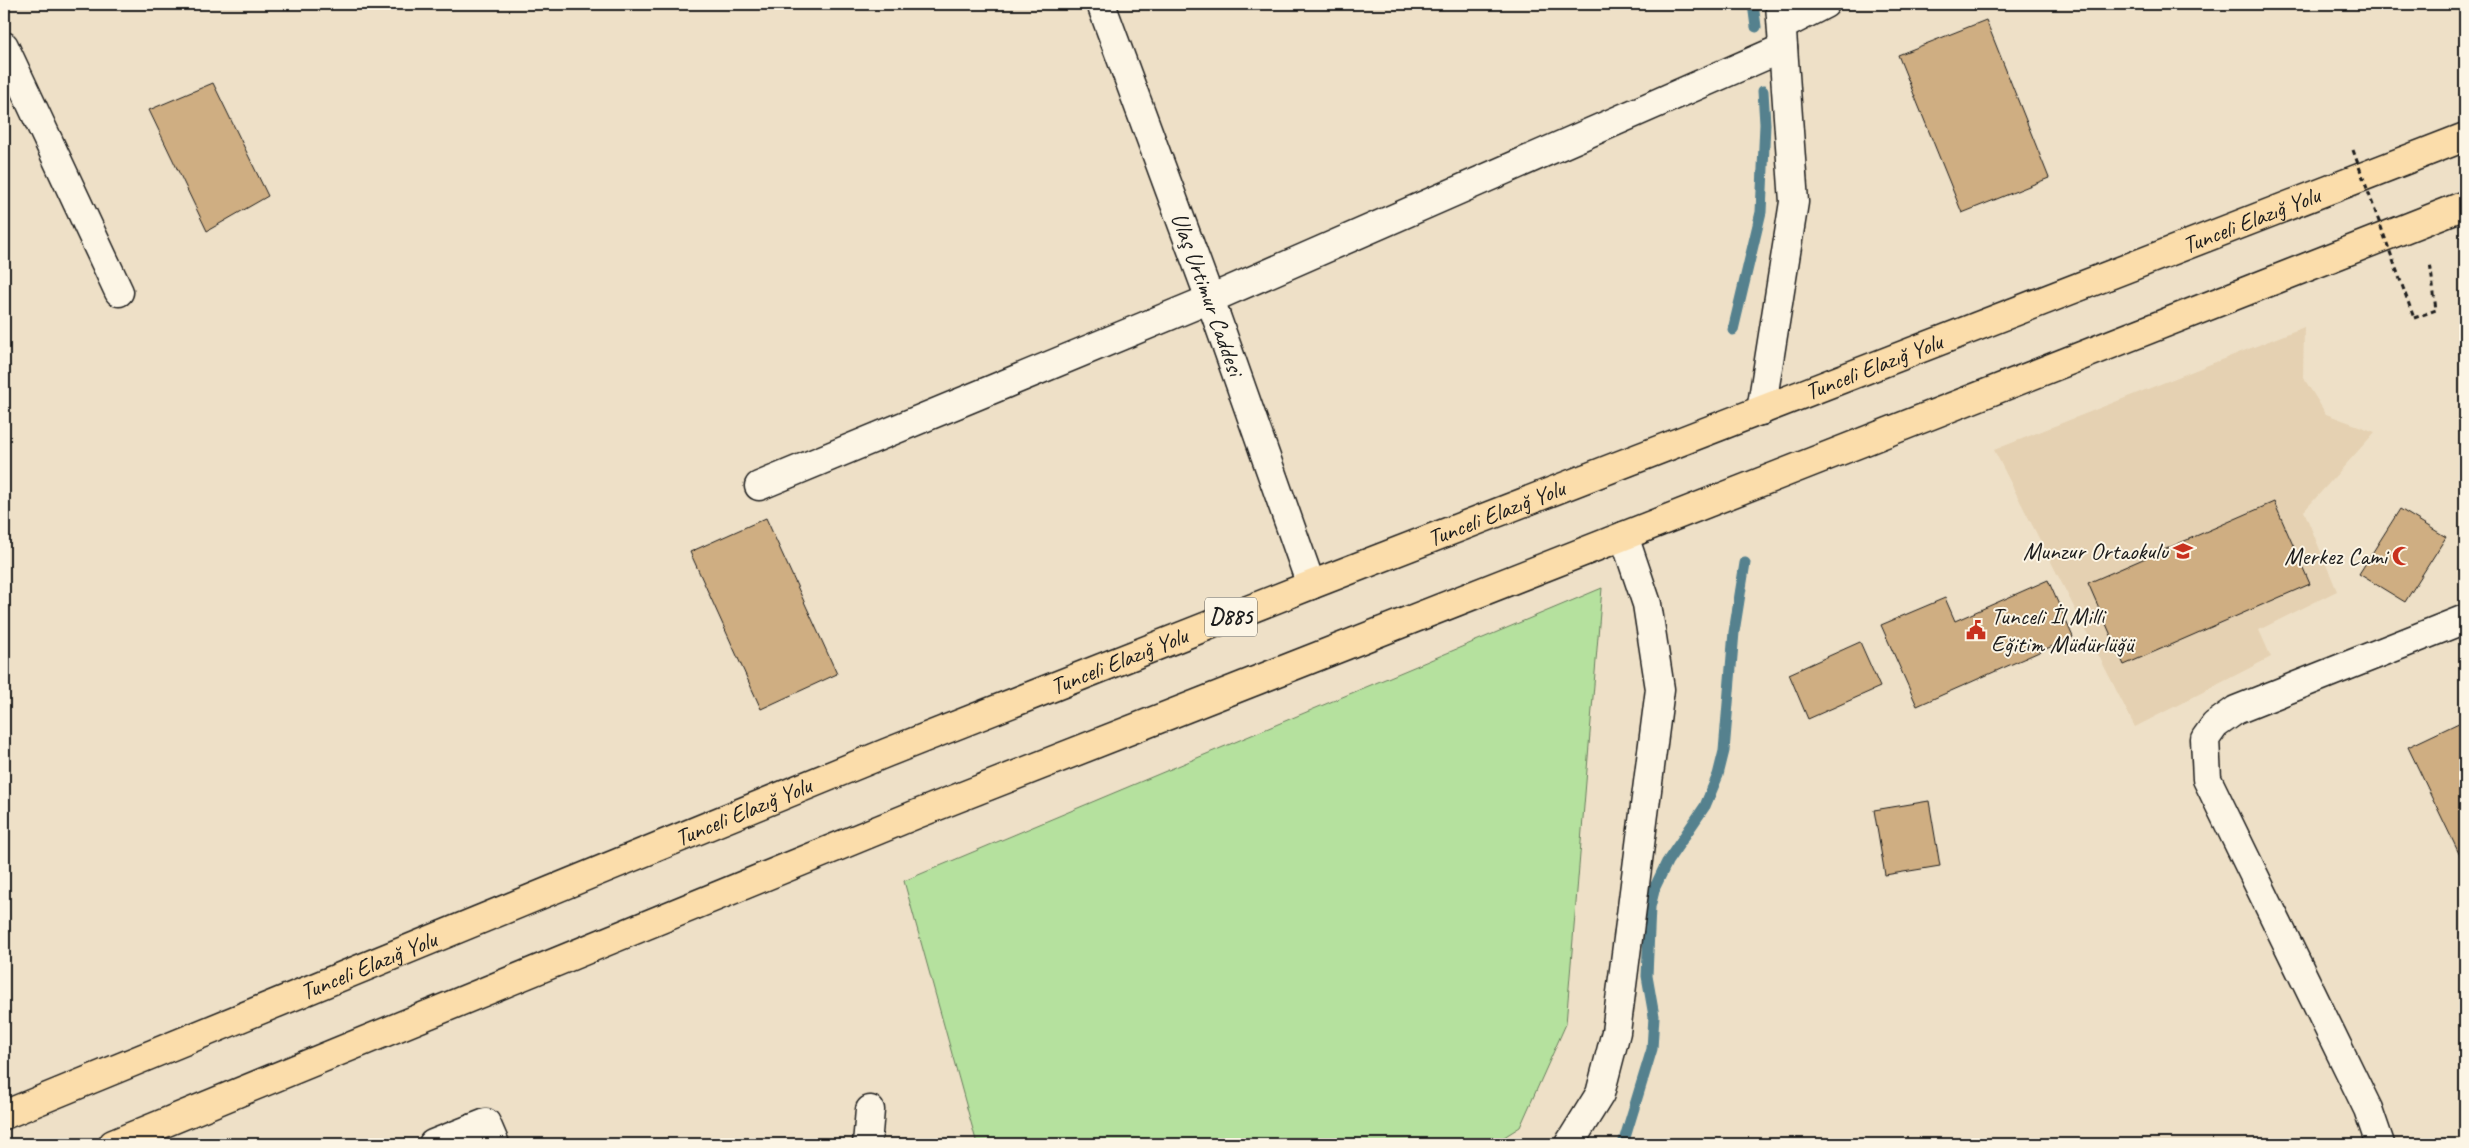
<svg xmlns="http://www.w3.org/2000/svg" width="2469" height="1148" font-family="Caveat,sans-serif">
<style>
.built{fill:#e5d1b2}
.green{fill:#b5e19e;stroke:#687e5d}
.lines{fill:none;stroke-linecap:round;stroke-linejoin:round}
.stream{stroke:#54818e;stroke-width:11}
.building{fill:#cfae82;stroke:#1c1c1c}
.minor-casing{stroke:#1c1c1c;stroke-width:31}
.major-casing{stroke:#1c1c1c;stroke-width:31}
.path{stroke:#1c1c1c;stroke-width:3;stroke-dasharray:5 4;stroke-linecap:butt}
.minor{stroke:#fcf5e5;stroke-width:28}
.major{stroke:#fbddab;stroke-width:28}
.path-bridge{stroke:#1c1c1c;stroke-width:3;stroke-dasharray:5 4;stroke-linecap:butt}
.labels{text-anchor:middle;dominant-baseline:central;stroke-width:4;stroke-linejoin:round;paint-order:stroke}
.shield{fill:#fcf5e5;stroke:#5f5d58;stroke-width:1}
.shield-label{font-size:22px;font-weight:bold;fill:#1c1c1c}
.street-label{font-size:24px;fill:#1c1c1c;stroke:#fcf5e5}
.poi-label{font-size:24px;fill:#1c1c1c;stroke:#fcf5e5;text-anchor:end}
</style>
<rect width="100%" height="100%" fill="#eee0c7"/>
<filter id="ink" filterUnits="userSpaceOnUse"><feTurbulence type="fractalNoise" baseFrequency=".02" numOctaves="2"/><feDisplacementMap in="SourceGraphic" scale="10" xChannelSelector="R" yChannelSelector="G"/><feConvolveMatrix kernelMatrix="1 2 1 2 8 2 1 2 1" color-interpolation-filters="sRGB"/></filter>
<g filter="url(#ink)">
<!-- built -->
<path class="built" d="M2304,327L2303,377L2326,414L2375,432L2304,511L2337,591L2259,630L2271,657L2135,727L1994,450Z"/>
<!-- green -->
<path class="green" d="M1602,588L1566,1024L1520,1127L1493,1144H977L904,881Z"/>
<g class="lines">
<!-- stream -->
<path class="stream" d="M1753,4L1756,27
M1733,330L1761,212L1765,124L1763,91
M1623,1144L1652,1049L1654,1016L1647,976L1650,907L1655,887L1667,862L1705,806L1718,775L1724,751L1734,632L1745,563"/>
</g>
<!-- building -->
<path class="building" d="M1986,20L2049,178L1962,213L1898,55Z
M213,83L268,196L207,231L149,110Z
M2274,502L2310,584L2124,665L2088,583Z
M2400,509L2446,537L2405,602L2359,574Z
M766,518L837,674L761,709L690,552Z
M2048,580L2073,637L1917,706L1881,625L1945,598L1955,621Z
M1860,642L1880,687L1808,719L1789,674Z
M2465,720V866L2408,747Z
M1929,801L1940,866L1885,875L1874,810Z"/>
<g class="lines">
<defs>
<g id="minor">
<path id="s1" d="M1101,4L1210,299L1311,585"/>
<path d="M1782,26L1825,4"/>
<path d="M4,46L119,292"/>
<path d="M1761,411L1794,202L1780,4"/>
<path d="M759,486L1210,299L1783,48"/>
<path d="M433,1144L486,1123L495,1144"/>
<path d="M867,1144L870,1110"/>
<path d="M1569,1144L1600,1094L1616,1032L1660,689L1647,604L1624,536"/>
<path d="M2380,1144L2368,1109L2207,779L2205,739L2215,725L2236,710L2465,619"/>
</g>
<g id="major">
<path id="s2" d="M4,1115L886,753L1311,585L2465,137"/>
<path d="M113,1144L917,814L2465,205"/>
</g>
</defs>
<!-- minor casing -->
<use href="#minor" class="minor-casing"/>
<!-- major casing -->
<use href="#major" class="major-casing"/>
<!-- path -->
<path class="path" d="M2414,318L2436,310L2430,262"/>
<!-- minor -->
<use href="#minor" class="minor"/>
<!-- major -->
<use href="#major" class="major"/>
<!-- path-bridge -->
<path class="path-bridge" d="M2353,150L2414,318"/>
</g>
</g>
<!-- icons -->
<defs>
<symbol id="school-bare" viewBox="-9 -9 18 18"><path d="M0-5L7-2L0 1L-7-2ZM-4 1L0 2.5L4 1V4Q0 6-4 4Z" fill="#c8321e" stroke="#fcf5e5" stroke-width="2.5" paint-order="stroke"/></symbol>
<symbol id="mosque-bare" viewBox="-9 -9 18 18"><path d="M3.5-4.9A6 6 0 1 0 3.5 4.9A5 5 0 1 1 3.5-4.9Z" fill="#c8321e" stroke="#fcf5e5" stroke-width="2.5" paint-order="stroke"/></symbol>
<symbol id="civic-bare" viewBox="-9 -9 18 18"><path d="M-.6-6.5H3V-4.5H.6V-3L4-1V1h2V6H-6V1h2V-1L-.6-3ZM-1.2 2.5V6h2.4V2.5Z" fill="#c8321e" stroke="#fcf5e5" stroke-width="2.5" paint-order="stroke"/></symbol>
</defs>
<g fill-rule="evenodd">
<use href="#school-bare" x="2169" y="537" width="28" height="28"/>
<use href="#mosque-bare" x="2388" y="542" width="28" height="28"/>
<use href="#civic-bare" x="1962" y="616" width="28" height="28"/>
</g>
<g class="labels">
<!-- shield labels -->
<rect class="shield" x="1205" y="597.5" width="52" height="39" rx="4"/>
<g class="shield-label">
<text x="1231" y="617">D885</text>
</g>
<!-- street labels -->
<g class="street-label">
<text stroke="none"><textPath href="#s2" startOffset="2419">Tunceli Elazığ Yolu</textPath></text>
<text stroke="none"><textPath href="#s1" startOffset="309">Ulaş Urtimur Caddesi</textPath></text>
<text stroke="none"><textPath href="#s2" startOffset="2014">Tunceli Elazığ Yolu</textPath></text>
<text stroke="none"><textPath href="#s2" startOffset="1609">Tunceli Elazığ Yolu</textPath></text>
<text stroke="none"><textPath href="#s2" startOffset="1204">Tunceli Elazığ Yolu</textPath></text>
<text stroke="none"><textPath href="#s2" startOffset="799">Tunceli Elazığ Yolu</textPath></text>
<text stroke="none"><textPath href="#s2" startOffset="394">Tunceli Elazığ Yolu</textPath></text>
</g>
<!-- poi labels -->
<g class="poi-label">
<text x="2168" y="551">Munzur Ortaokulu</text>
<text x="2387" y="556">Merkez Cami</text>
<text x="1991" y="616" text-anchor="start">Tunceli İl Milli<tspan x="1991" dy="28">Eğitim Müdürlüğü</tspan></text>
</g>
</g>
<!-- margin -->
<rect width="2469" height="1148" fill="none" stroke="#fcf5e5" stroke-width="20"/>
<rect x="10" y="10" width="2449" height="1128" fill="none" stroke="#1c1c1c" stroke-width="2" filter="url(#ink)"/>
</svg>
